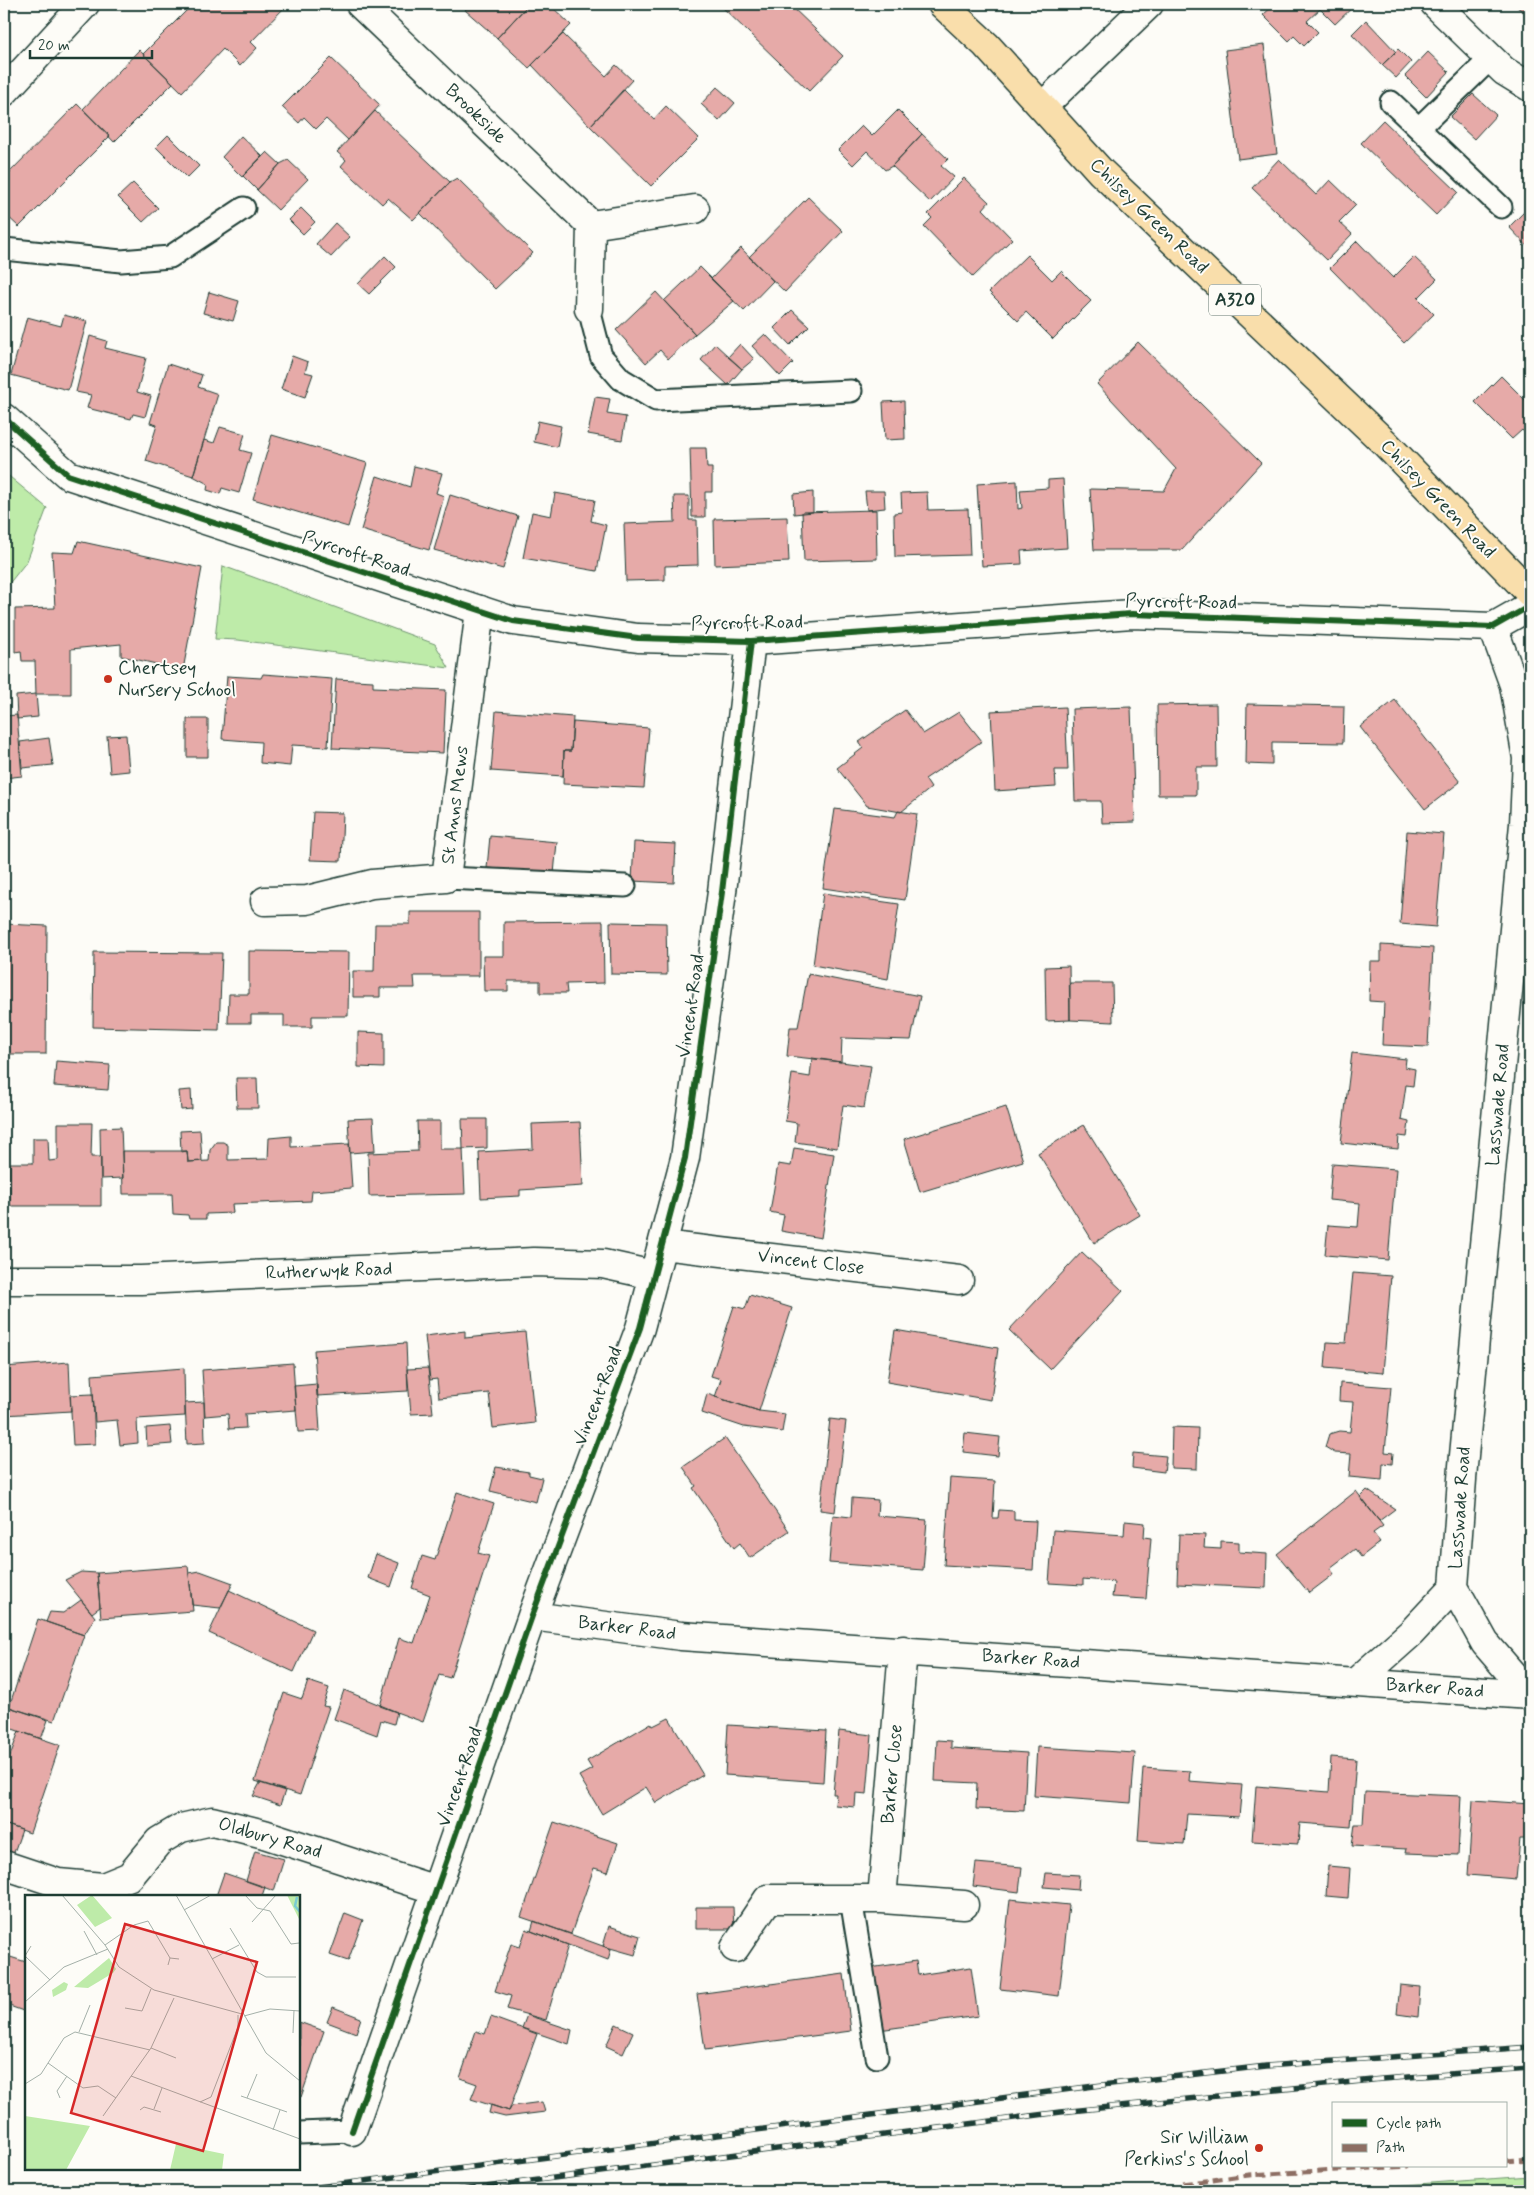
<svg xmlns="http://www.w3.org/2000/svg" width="1534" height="2195" font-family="Mynerve,sans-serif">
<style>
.green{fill:#beeba9;stroke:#6e946e}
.building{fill:#e6aaa8;stroke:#1f3d34}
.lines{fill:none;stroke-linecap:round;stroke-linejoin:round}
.service-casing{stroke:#1f3d34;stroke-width:25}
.minor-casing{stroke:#1f3d34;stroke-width:31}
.tertiary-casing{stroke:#1f3d34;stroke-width:31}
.primary-casing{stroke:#1f3d34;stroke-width:31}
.service{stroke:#fdfcf7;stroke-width:21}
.minor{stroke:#fdfcf7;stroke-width:28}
.tertiary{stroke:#fdfcf7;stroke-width:28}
.primary{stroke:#f9deab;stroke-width:28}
.rail-casing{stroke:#1f3d34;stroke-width:5.5}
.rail{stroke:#fdfcf7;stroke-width:4;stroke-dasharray:11;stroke-linecap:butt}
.quiet{stroke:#8d6e63;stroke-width:5;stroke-dasharray:10 5;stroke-linecap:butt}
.cycleway-casing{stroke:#fdfcf7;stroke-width:9}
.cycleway{stroke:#1b5e20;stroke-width:6}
.poi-dot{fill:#c8321e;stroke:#fdfcf7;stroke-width:2}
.labels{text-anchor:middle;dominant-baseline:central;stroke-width:4;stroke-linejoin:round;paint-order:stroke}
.shield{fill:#fdfcf7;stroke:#62766e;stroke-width:1}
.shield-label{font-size:18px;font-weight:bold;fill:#1f3d34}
.street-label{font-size:19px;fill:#1f3d34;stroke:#fdfcf7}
.poi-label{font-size:19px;fill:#1f3d34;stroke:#fdfcf7;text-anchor:start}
.inset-river{fill:none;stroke:#7accd2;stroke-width:2.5}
.inset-road{fill:none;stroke:#a4b0a9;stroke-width:1}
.view{fill:#d62828;fill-opacity:0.15;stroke:#d62828;stroke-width:2.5}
.inset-edge{fill:none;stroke:#1f3d34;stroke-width:2.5}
</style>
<rect width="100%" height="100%" fill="#fdfcf7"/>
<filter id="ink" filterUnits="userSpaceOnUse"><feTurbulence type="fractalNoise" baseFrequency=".02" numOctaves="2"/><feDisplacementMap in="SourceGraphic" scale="10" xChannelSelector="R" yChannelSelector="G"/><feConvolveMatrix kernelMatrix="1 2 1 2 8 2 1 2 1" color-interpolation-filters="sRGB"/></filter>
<g filter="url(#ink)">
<!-- green -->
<path class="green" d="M4,472L47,508L27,561L4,590Z
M223,566L435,644L449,668L238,640L215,639Z
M1530,2176V2191H1319Z"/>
<!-- building -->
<path class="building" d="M193,4H281L285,7L251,42L257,48L240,66L223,49L182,92L143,54Z
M471,4H524L527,6L497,38L465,10Z
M529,4L534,7L537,4H549L571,25L529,68L497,38Z
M719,4H789L843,56L809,91Z
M1275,4H1356L1335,24L1320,9L1307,21L1318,32L1304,46L1294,36L1289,41L1263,15Z
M1514,4H1530V5L1523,12Z
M1366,20L1396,52L1382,65L1352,34Z
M563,34L606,76L616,65L632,80L590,126L532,65Z
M1264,45L1277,154L1238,159L1225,50Z
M1398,49L1411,62L1396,78L1382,65Z
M139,50L173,83L114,142L83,109Z
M1428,52L1449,72L1426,97L1405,76Z
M331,58L380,105L348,140L326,119L316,129L304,117L299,123L282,107Z
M717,87L735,103L719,121L701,104Z
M624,90L654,119L666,106L699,138L651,186L590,126Z
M1473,94L1496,115L1474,139L1450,117Z
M77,104L110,136L19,227L4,213V178Z
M898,110L922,134L892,166L885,170L867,151L853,165L838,150L862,126L872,136Z
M375,111L450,182L413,220L388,198L382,204L341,166L346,160L337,152Z
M1383,120L1458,192L1436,215L1361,143Z
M922,134L948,159L941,166L954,177L930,202L892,166Z
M168,135L199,166L187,178L156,147Z
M241,136L262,156L242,177L222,157Z
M267,152L280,164L257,190L243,176Z
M1279,159L1316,195L1330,180L1356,205L1339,222L1352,234L1327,260L1252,188Z
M288,160L308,179L278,210L257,190L280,164Z
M457,178L533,253L495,289L420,213L450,182Z
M964,178L989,202L983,209L1012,239L973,277L924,226L932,218L928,214Z
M133,183L158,208L143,222L118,197Z
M808,197L843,231L785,292L749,257Z
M1530,206V249L1509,227Z
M301,208L315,222L303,234L289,220Z
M335,223L350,237L331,257L316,244Z
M1357,241L1393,278L1414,257L1437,279L1418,298L1434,314L1404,343L1330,268Z
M741,248L773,281L744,311L711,279Z
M1027,255L1052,280L1061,271L1091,301L1053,339L1026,312L1018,321L989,292Z
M385,256L396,267L369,294L358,284Z
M700,267L734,301L695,334L664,301Z
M209,292L239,301L233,321L203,313Z
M656,292L695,334L668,359L660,350L646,363L616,330Z
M792,310L809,326L790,345L774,328Z
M64,315L87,321L68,390L11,375L27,317L61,326Z
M765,334L793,363L780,376L752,346Z
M90,336L107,341L105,348L146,358L137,392L151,396L145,417L133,414L131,419L87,408L91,395L76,392Z
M1138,342L1261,463L1182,550H1094L1090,489L1164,491L1176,469L1097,384Z
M715,344L742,369L728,385L701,360Z
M740,344L754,359L742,369L728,357Z
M292,356L308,362L305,372L313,374L305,397L281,389Z
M168,364L202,375L198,387L218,394L193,476L146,461L157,425L150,423Z
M1501,376L1530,405V438L1522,430L1512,439L1475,402Z
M595,397L610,399L607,414L626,417L622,440L588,434Z
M904,401L905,439L885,440L883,402Z
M538,421L561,426L557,447L534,442Z
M220,427L245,434L240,450L251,453L239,493L222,488L220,494L207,490L208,484L193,476L204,440L214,443Z
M272,435L367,463L348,527L253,499Z
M690,448H706L707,468H712V492H705V517H692Z
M414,466L442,473L436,493L444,496L429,550L361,530L377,476L410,487Z
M1063,479L1067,548L1021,551L1022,564L982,566L977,484L1017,481L1018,509L1022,508L1020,490L1048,488V480Z
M865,491H884L885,508L867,510Z
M813,492V512L794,514L793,494Z
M927,492L928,510L968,509L970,555L895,557L894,513L902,512L901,493Z
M555,493L595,500L591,521L606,525L597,571L523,558L532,512L551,516Z
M450,495L518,516L503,569L434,550Z
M674,496H689V520H697L698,565L665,566V580L626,581L624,524L675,522Z
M876,510L877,559L804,561L802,512Z
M787,517L789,562L715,565L714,519Z
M78,541L202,568L183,670L121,656V644L71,649V694H36L35,661H22L21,651L15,652V609L55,608L52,552L74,553Z
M263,674L332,679L328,747L292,745L290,766L260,763L261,742L222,739L227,676L261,678Z
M336,679L373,681V687L446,690L443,753L332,748Z
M36,694L38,717L17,719L16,696Z
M1395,700L1460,782L1425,809L1360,727Z
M1216,704L1217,767H1196V795H1158L1157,705Z
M1247,704L1344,706L1343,743L1272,742V765L1246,764Z
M1065,707L1068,770H1055L1056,787L995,791L991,711Z
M1131,707L1135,822L1102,823L1101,801H1075L1072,709Z
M905,710L923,734L959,712L982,741L925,779L931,788L901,812L867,806L837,768L863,748L859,742Z
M496,711L573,717L571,751H564L563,776L491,771Z
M17,715L22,776L4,778V716Z
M187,719H208V757H187Z
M573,722L649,728L644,788L563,784L564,751H571Z
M126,735L129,771L110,773L107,736Z
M49,738L53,765L22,768L20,742Z
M835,809L895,817L898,811L917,814L905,900L823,888Z
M313,812L343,813L341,861L310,860Z
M1407,831L1444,834L1436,927L1400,924Z
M490,836L557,842L554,874L487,868Z
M634,842L676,844L674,883L632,881Z
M823,893L899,904L888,979L813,965Z
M410,912H479V976H414L415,988H380V997H353V971H374L375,924H410Z
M603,921L604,983L566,984L567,993H540V981H508V991H484L483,956H504V922Z
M610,922L666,923L667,975L611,974Z
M4,924L47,926L46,1054H4Z
M1381,945L1433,948L1428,1047L1382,1045L1384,1002L1369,1001L1370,961H1381Z
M249,951L349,952L348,1016H312V1027H284V1015H251V1023H228L229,994H249Z
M94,952L222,953L219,1030L93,1027Z
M1069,966L1070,1020L1046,1021L1045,967Z
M808,974L920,996L911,1040L842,1038L841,1062L787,1056L790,1027H798Z
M1070,983H1112L1113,1022L1070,1020Z
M358,1032L384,1033V1068L358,1067Z
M1352,1053L1406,1059L1405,1067L1415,1069L1413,1086L1406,1085L1401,1120L1409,1122L1407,1137L1399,1136L1398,1149L1341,1143Z
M812,1058L871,1066L864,1108L843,1105L837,1148L795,1142L797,1123L785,1121L792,1074L810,1077Z
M56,1061L110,1065L108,1090L54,1086Z
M236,1078H257L258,1108H237Z
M191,1090L192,1109L181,1110L179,1091Z
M1006,1107L1023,1161L920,1192L904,1139Z
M373,1118L375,1151L350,1153L348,1119Z
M462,1119H487V1148L463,1149Z
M417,1121H440V1149H463L465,1194L369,1196L368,1153L418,1151Z
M580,1122L583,1186L520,1190V1196L481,1198L479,1152L533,1149L532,1124Z
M58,1123H92L91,1157H101V1206H10V1163H33V1138H48L49,1161L58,1160Z
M1084,1125L1140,1215L1094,1243L1038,1153Z
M121,1127L123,1178L101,1179L100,1128Z
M200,1130L202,1161L188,1162L187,1151L181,1152L180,1131Z
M291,1136V1147L349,1144L352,1188L312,1191L311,1201L232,1204L233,1213L206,1214V1219H189L188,1215L173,1214L172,1194H123L122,1151H187L188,1162L209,1161L210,1150L216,1142H223L228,1145V1160L268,1159L269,1138Z
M794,1148L834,1154L821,1238L781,1231L784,1215L770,1212L778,1164L791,1166Z
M1332,1164L1396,1169L1388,1260L1325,1255L1328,1225L1358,1227L1360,1203L1329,1200Z
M1082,1252L1123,1291L1050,1369L1009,1330Z
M1353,1273L1391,1276L1383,1373L1325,1368L1327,1342L1346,1343Z
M750,1295L792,1308L759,1411L715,1397L721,1379L711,1376L734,1306L745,1309Z
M895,1330L998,1348L991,1400L887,1382Z
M465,1331V1338L525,1332L535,1423L493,1428L489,1393L439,1398L437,1379L430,1380L425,1336Z
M406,1343L408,1391L317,1396L314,1350Z
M69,1362L71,1411L4,1415V1367Z
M293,1363L296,1410L245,1414L246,1428L229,1429L228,1414L205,1416L202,1370Z
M184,1368L185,1416L137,1419L138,1443L120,1445L117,1420L95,1422L92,1375Z
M428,1368L433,1413L411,1414L407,1369Z
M1340,1383L1391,1387L1385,1452L1393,1453L1392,1464L1383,1463L1382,1480L1349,1477L1351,1454L1335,1453L1325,1447L1329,1434L1339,1431L1350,1432L1353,1402L1339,1401Z
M317,1384L320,1431L298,1432L294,1386Z
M93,1394L95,1444L73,1445L70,1395Z
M707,1394L759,1411L785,1414L782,1432L744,1427L702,1413Z
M204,1402L205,1443L187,1444L185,1403Z
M830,1419L846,1421L835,1512L820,1510Z
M170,1426L172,1444L147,1446L146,1428Z
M1172,1427L1198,1428L1197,1469L1171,1468Z
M965,1433L1000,1437L998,1456L963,1452Z
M725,1438L789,1531L750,1558L740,1543L734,1548L693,1488L696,1486L683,1467Z
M1133,1453L1166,1456L1164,1472L1132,1468Z
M496,1467L529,1472V1475L542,1478L536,1502L490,1491Z
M950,1478L995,1481L993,1518H998L999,1510L1014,1511V1520L1036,1521L1033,1570L944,1565Z
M1367,1490L1395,1509L1379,1521L1360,1497Z
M1356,1491L1383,1526L1373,1533L1380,1542L1361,1557L1355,1549L1330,1568L1334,1574L1309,1593L1277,1554Z
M457,1492L494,1504L478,1553L489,1556L450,1678L439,1675L423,1722L380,1706L399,1638L414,1643L430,1595L412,1588L422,1556L435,1560Z
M852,1498L878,1500L877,1516L927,1520L923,1570L829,1563L833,1515L851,1517Z
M1125,1521L1145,1523L1144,1537L1151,1538L1146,1599L1112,1597L1114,1582L1083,1579V1585L1049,1583L1053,1530L1124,1535Z
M1179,1534L1205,1535L1204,1548L1221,1549V1541L1239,1542V1552L1267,1554L1266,1588L1177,1584Z
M376,1554L399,1563L391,1587L368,1578Z
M188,1566L193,1611L101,1618L97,1573Z
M200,1571L233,1583L220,1608L192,1605L189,1573Z
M81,1572L97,1573L100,1607L92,1613L65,1580Z
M229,1590L313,1630L294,1672L209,1633Z
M81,1600L95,1617L84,1635L46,1622L50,1612L63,1613Z
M38,1619L84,1635L54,1721L9,1707Z
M308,1681L329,1688L323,1706L329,1707L300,1795L255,1781L284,1693L302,1699Z
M344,1690L397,1712L394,1724L381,1720L377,1735L334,1719Z
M9,1707L48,1720L41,1739L4,1726Z
M669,1718L703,1775L656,1803L646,1787L602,1814L579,1776L592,1769L587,1761L651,1723L653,1726Z
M728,1725L826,1731L823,1782L725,1775Z
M19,1731L60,1745L30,1833L4,1824V1773Z
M839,1731L872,1735L867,1794L856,1793L855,1807L835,1805L836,1794H833Z
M937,1740L951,1741V1748L1027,1753L1024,1811L976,1809L977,1783L935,1781Z
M1037,1747L1135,1753L1131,1803L1034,1796Z
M1331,1757L1356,1759L1351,1827L1300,1823L1298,1844L1252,1841L1256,1786L1329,1792Z
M1143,1768L1190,1771L1189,1781L1242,1785L1239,1817L1187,1814L1184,1844L1138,1841Z
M260,1783L285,1791L280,1805L253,1796Z
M1365,1792L1461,1796L1458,1855L1406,1853L1407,1849L1352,1846L1355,1824H1363Z
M1473,1800L1530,1804V1839H1520L1516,1879L1468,1875Z
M554,1822L618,1843L608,1872L594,1868L571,1934L521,1917Z
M4,1824L22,1830L12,1858L4,1854Z
M255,1851L284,1859L274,1891L246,1881Z
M976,1863L1022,1867L1019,1892L973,1886Z
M1328,1866L1350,1868L1348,1898L1326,1896Z
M224,1873L265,1887L262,1896H216Z
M1046,1873L1079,1875L1078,1890L1044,1887Z
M1010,1899L1069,1905L1059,1996L1000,1989Z
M696,1907H733L734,1929H696Z
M345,1913L363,1920L348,1961L330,1955Z
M534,1921L611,1949L608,1960L531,1931Z
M609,1926L640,1936L635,1955L603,1946Z
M526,1929L568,1945L546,2020L507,2009L511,1996L495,1991L511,1944L520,1947Z
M4,1955L26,1962V2012L4,2004Z
M916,1961L918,1975L971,1967L978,2016L879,2030L870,1968Z
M844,1974L851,2031L705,2050L697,1994Z
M1400,1985L1420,1987L1418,2017L1397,2014Z
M333,2007L361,2018L356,2033L327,2022Z
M527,2015L572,2030L569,2044L522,2028Z
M491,2017L537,2034L509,2111L471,2099L477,2084L460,2078L476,2031L485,2034Z
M299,2022L324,2031L301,2097L299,2096Z
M616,2024L633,2032L623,2054L606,2046Z
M542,2102L545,2112L505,2117L489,2113L491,2105L509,2111L512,2106Z"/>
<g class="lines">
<defs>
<path id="service" d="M1391,102L1501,207
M1419,128L1491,58
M4,249L121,261L170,257L244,208
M589,309L601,356L621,379L656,400L851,391
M446,878L625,886
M851,1899L877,2057
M299,2133L352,2131"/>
<path id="minor" d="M360,4L591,225
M1435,4L1504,71L1530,87
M4,92L85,4
M1043,106L1149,4
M589,309L591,225L695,209
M265,901L307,900L372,884L446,878L480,610
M662,1245L959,1280
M4,1280H141L534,1262L603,1264L653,1275
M1454,1587L1485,1643L1530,1695
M532,1616L681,1636L1530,1695
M1356,1682L1411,1633L1454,1587L1463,1466L1524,824L1527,758L1514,685L1493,627
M4,1865L58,1883L103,1887L130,1876L159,1841L181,1828L212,1821L264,1834L436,1890
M882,1899L903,1650
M735,1948L768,1899H882L964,1905
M352,2131L532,1616L640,1328L662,1245L685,1158L722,892L751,641"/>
<path id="tertiary" d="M4,418L68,475L513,621L638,638L751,641L1132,614L1493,627L1530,606"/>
<path id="primary" d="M942,4L986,45L1101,172L1385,443L1530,593"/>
</defs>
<!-- service casing -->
<use href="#service" class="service-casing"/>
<!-- minor casing -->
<use href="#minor" class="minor-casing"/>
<!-- tertiary casing -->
<use href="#tertiary" class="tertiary-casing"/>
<!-- primary casing -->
<use href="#primary" class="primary-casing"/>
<!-- service -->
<use href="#service" class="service"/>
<!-- minor -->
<use href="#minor" class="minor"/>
<!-- tertiary -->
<use href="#tertiary" class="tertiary"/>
<!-- primary -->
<use href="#primary" class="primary"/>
<defs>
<path id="rail" d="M287,2191L1102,2085L1266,2066L1530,2047
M454,2191L1061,2112L1382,2079L1530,2068"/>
</defs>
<!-- rail casing -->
<use href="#rail" class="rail-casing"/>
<!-- rail -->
<use href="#rail" class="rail"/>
<!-- quiet -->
<path class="quiet" d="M1505,2161L1530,2159
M1183,2184L1249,2175L1409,2166"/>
<defs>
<path id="cycleway" d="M4,418L68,475L513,621L638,638L751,641L1132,614L1493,627L1530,606
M352,2131L532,1616L640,1328L662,1245L685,1158L722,892L751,641"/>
</defs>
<!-- cycleway casing -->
<use href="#cycleway" class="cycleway-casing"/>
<!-- cycleway -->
<use href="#cycleway" class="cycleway"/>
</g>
</g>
<!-- markers -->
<g class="poi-dot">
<circle cx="108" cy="679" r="5"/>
<circle cx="1259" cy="2148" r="5"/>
</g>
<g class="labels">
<!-- shield labels -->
<rect class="shield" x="1209" y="284.5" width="52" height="31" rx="4"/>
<g class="shield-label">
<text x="1235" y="300">A320</text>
</g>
<!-- street labels -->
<g class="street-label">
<text transform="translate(476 114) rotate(44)">Brookside</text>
<text transform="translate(1149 216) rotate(44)">Chilsey Green Road</text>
<text transform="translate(1438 499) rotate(46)">Chilsey Green Road</text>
<text transform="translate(356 554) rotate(18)">Pyrcroft Road</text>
<text transform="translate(1181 602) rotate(1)">Pyrcroft Road</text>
<text transform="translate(747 623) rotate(-1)">Pyrcroft Road</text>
<text transform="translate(455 805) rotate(-83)">St Anns Mews</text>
<text transform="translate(691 1006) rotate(-82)">Vincent Road</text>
<text transform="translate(1498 1105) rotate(-85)">Lasswade Road</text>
<text transform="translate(811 1262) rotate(7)">Vincent Close</text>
<text transform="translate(329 1271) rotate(-2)">Rutherwyk Road</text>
<text transform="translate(598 1396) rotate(-69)">Vincent Road</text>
<text transform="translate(1460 1508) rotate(-86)">Lasswade Road</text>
<text transform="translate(627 1628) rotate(7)">Barker Road</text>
<text transform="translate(1031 1659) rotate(4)">Barker Road</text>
<text transform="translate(1435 1688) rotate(4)">Barker Road</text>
<text transform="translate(892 1774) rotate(-85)">Barker Close</text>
<text transform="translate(460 1777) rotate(-71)">Vincent Road</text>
<text transform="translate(270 1838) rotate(16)">Oldbury Road</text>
</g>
<!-- poi labels -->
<g class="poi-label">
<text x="118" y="668">Chertsey<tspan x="118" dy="22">Nursery School</tspan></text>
<text x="1249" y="2137" text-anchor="end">Sir William<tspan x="1249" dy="22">Perkins's School</tspan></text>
</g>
</g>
<!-- overview -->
<g transform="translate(25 1895)">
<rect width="275" height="275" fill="#fdfcf7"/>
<path d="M67,0L87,23L70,32L52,10ZM262,0H275V26ZM84,63L91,74L88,78L63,93L49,92ZM39,87L43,89L41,95L28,102L27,95ZM0,221L65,231L41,275H0ZM151,249L199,259L197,275H145Z" fill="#beeba9"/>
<path class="inset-river" d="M272,2L270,11L275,17"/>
<path class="inset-road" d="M37,0L80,50L94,72L129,95L217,119M151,0L241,158L275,186M220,0L232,13L245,16L266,49L274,48M159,15L186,0M227,27L251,0M205,33L232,77L241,82H271M59,36L72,60M80,50L109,30L123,26L145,63M6,51L0,61L25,85M187,64L214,50M143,70L145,63L154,64M0,107L39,72L83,54M100,113L117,116L126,94M219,121L245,114L275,116M54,137L65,110M268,138L269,115M126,153L151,163M23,168L58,193L73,191L91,203M106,181L275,244M0,189L16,179L39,143L50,137L125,155M216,201L262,217M35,203L32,196L42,181M222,203L232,179M175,207L186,202L213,132V120M129,214L137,193M115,215L119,212L136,217M78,221L126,153L149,103M248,235L255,215"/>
<path class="view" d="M100,29L232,67L178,256L46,218Z"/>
<rect width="275" height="275" class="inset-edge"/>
</g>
<!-- margin -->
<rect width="1534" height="2195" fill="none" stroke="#fdfcf7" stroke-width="20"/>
<rect x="10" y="10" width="1514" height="2175" fill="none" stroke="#1f3d34" stroke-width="2" filter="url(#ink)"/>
<!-- legend -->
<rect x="1332" y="2102" width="175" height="65" fill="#fdfcf7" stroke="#a4b0a9"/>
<rect x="1342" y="2119" width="25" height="8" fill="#1b5e20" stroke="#a4b0a9"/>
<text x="1376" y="2128" font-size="15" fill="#1f3d34">Cycle path</text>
<rect x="1342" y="2144" width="25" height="8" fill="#8d6e63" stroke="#a4b0a9"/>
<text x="1376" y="2152" font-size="15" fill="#1f3d34">Path</text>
<!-- scale -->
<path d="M30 50v8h122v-8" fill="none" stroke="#1f3d34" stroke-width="2.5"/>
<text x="38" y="50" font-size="15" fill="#1f3d34" stroke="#fdfcf7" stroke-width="4" paint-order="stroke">20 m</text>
</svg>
